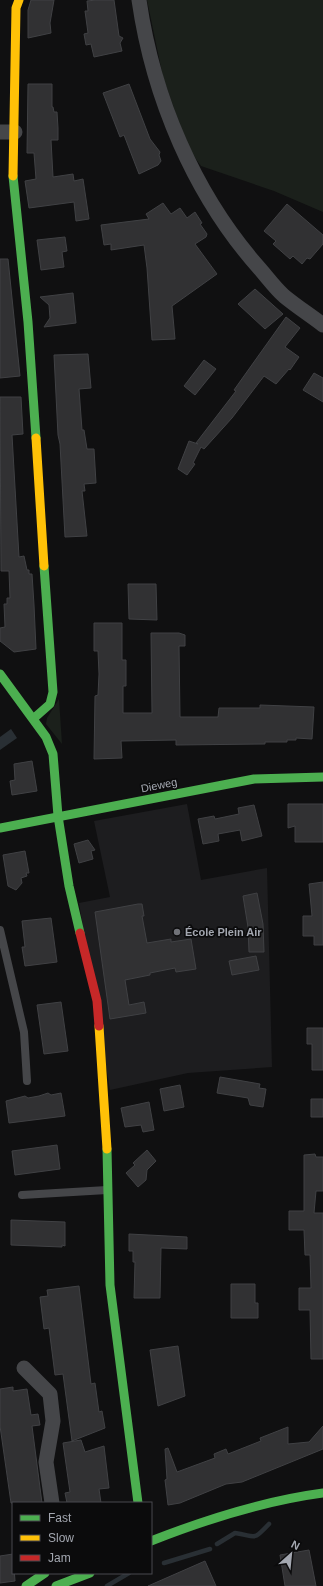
<svg xmlns="http://www.w3.org/2000/svg" width="323" height="1586" font-family="Helvetica,sans-serif">
<style>
.built{fill:#1d1d1f}
.green{fill:#1b201b}
.water{fill:#292f34}
.lines{fill:none;stroke-linecap:round;stroke-linejoin:round}
.stream{stroke:#292f34;stroke-width:4.5}
.building{fill:#313133;stroke:#404144}
.lane{stroke:#454649;stroke-width:8}
.street{stroke:#454649;stroke-width:15}
.fast{stroke:#4caf50;stroke-width:9}
.slow{stroke:#ffc107;stroke-width:9}
.jam{stroke:#c62828;stroke-width:9}
.poi-dot{fill:#707278;stroke:#0b0b0c;stroke-width:1.5}
.labels{text-anchor:middle;dominant-baseline:central;stroke-width:3.5;stroke-linejoin:round;paint-order:stroke}
.street-label{font-size:11px;fill:#a3a7b0;stroke:#0b0b0c}
.poi-label{font-size:11px;font-weight:bold;fill:#a3a7b0;stroke:#0b0b0c;text-anchor:start}
</style>
<rect width="100%" height="100%" fill="#101011"/>
<!-- built -->
<path class="built" d="M187,804L201,880L267,868L272,1067L188,1073L110,1090L79,903L110,897L94,821Z"/>
<!-- green -->
<path class="green" d="M147,0H323V212L274,191L201,166L188,148L163,77Z
M59,699L62,744L46,724L47,718Z"/>
<!-- water -->
<path class="water" d="M11,729L17,738L0,750V737Z"/>
<g class="lines">
<!-- stream -->
<path class="stream" d="M217,1544L235,1533C257,1536 252,1542 269,1524
M164,1563L210,1549
M107,1586L129,1573"/>
</g>
<!-- building -->
<path class="building" d="M31,0H54L50,23L51,33L28,38V10Z
M96,0H114L119,36L123,38L120,43L122,51L94,57L91,44L86,45L84,34L88,33L85,11H88L87,1Z
M28,84H52V107H53L54,112H57L58,128V140H51L53,177L73,174L74,181L83,179L89,219L76,221L74,202L29,208L25,181L36,179L34,153H27Z
M129,84L150,139L160,152L159,155L161,161L158,165L139,174L124,135L120,137L103,93Z
M163,203L171,214L180,208L187,218L195,212L202,223L200,224L207,234L206,237L195,244L217,274L172,306L175,339L152,340L147,268L144,245L111,250V244L104,245L101,225L149,219L146,214Z
M287,204L323,235V244L310,259L307,258L302,264L293,256L290,259L273,244L276,241L264,231Z
M65,237L67,251L62,252L64,267L41,270L37,240Z
M0,259H8L20,376L0,378Z
M255,289L283,314L265,329L238,304Z
M73,293L76,323L44,327L50,318L49,305L40,297Z
M286,317L300,328L285,347L299,357L290,370L289,369L276,384L264,376L232,418L204,449L201,447L193,463L195,464L187,475L178,469L189,441L198,444L196,443L236,391L234,390Z
M88,354L91,388L79,389L82,430H84L87,449H94L96,483L84,484L85,491H82L87,536L65,537L60,444L58,435L54,355Z
M204,360L216,369L195,395L184,386Z
M314,373L323,378V402L303,390Z
M0,397H21L23,434L12,435L19,557L24,556L27,570H29V574H32L34,605L36,649L14,652L0,641V628L5,627L4,604H7V598H10L9,571H1Z
M128,584H156L157,620L129,619Z
M94,623H122V660H126V686H123V713H152L151,633H179L185,635V646H179L180,717H218L219,708H260V705L314,707L312,739L296,738V740H287V742H265V744L176,745V740L121,741L122,758L94,759L95,696L98,695L99,674L98,651H94Z
M32,761L37,791L12,795L10,781L15,780L14,764Z
M288,804H323V842H295V826L288,828Z
M254,805L262,836L242,841L240,830L218,834L219,841L203,844L198,819L214,816L215,819L239,814L238,808Z
M88,840L95,850L91,851L93,859L79,863L74,844Z
M25,851L29,873H26L27,876L21,878L22,883L16,890L8,886L3,855Z
M323,882V945H314V936H303V916H312L309,884Z
M257,893L263,924L264,952H249L248,927L243,896Z
M138,904H142L144,916H142L147,943L171,939V942L191,939L196,969L176,972L175,968L150,973V975L125,980L129,1005L144,1002L146,1013L110,1019L95,912Z
M51,918L57,962L25,966L22,947H25L22,921Z
M256,956L259,970L232,975L229,961Z
M61,1002L68,1051L44,1054L37,1005Z
M307,1028H323V1070H312V1044H307Z
M220,1077L260,1084L259,1088L266,1089L263,1107L250,1105L248,1098L217,1093Z
M180,1085L184,1107L164,1111L160,1089Z
M48,1093L51,1095L61,1093L65,1116L9,1123L6,1101L25,1096L28,1098L39,1096Z
M311,1099H323V1117H311Z
M149,1102L154,1130L143,1132L141,1125L125,1127L121,1108Z
M57,1145L60,1169L15,1175L12,1151Z
M147,1150L156,1161L147,1170L146,1180L138,1187L126,1173L135,1165L133,1163Z
M315,1154L316,1157H323V1191H316L314,1213H323V1359H311L310,1310H299V1288H311L310,1255H305L304,1230H289V1211H304V1155Z
M11,1220L65,1222V1246L62,1245V1247L11,1245Z
M129,1234L187,1237V1249L161,1248L160,1298H134L135,1262H133V1251H129Z
M231,1284H255V1303H258V1318H231Z
M79,1286L91,1384L95,1383L99,1412L102,1411L105,1428L72,1441L63,1374L55,1375L49,1328L44,1329L40,1297L48,1296L47,1290Z
M178,1346L185,1396L158,1406L150,1350Z
M13,1387V1391L27,1389L31,1415L38,1414L40,1425L32,1426L42,1503H11L0,1426V1389Z
M323,1426V1449L242,1482L226,1484L180,1503L168,1505L165,1480L167,1479L165,1449L168,1448L177,1472L215,1458L214,1454L226,1449L228,1454L261,1441L260,1438L288,1427V1444L309,1442Z
M81,1440L85,1452L104,1446L109,1488L99,1489L101,1503H67L65,1493L70,1492L63,1443Z
M309,1550L316,1586H285L280,1555Z
M13,1554L15,1581L0,1583V1556Z
M205,1561L216,1586H148Z"/>
<g class="lines">
<!-- lane -->
<path class="lane" d="M0,930L24,1032L27,1081
M22,1195L107,1190"/>
<!-- street -->
<path class="street" d="M139,0C153,97 194,195 260,269C267,277 275,288 284,296C296,306 310,315 323,325
M0,132H15
M24,1368L50,1394L53,1421L46,1462L52,1503"/>
<!-- fast -->
<path class="fast" d="M13,176L28,322L36,438
M0,674L46,737L53,754L58,816L69,886L80,933
M33,719L50,704L53,692L44,566
M0,828L254,779L323,777
M107,1149L110,1285L138,1503
M151,1541C207,1519 263,1501 323,1493
M26,1586L45,1573
M56,1586L90,1573"/>
<!-- slow -->
<path class="slow" d="M13,176L16,8L19,0
M36,438L44,566
M99,1026L107,1149"/>
<!-- jam -->
<path class="jam" d="M80,933L97,1001L99,1026"/>
</g>
<!-- markers -->
<circle class="poi-dot" cx="177" cy="932" r="4"/>
<g class="labels">
<!-- street labels -->
<g class="street-label">
<text transform="translate(159 785) rotate(-11)">Dieweg</text>
</g>
<!-- poi labels -->
<g class="poi-label">
<text x="185" y="932">École Plein Air</text>
</g>
</g>
<!-- legend -->
<rect x="12" y="1502" width="140" height="72" fill="#0b0b0c" stroke="#48494e"/>
<rect x="20" y="1515" width="20" height="6" fill="#4caf50" stroke="#48494e"/>
<text x="48" y="1522" font-size="12" fill="#a3a7b0">Fast</text>
<rect x="20" y="1535" width="20" height="6" fill="#ffc107" stroke="#48494e"/>
<text x="48" y="1542" font-size="12" fill="#a3a7b0">Slow</text>
<rect x="20" y="1555" width="20" height="6" fill="#c62828" stroke="#48494e"/>
<text x="48" y="1562" font-size="12" fill="#a3a7b0">Jam</text>
<!-- north arrow -->
<g transform="translate(291 1554) rotate(27)" stroke="#0b0b0c" stroke-width="3" paint-order="stroke">
<path d="M0-3L7 15L0 10L-7 15Z" fill="#a3a7b0"/>
<text y="-6" font-size="11" font-weight="bold" text-anchor="middle" fill="#a3a7b0">N</text>
</g>
</svg>
